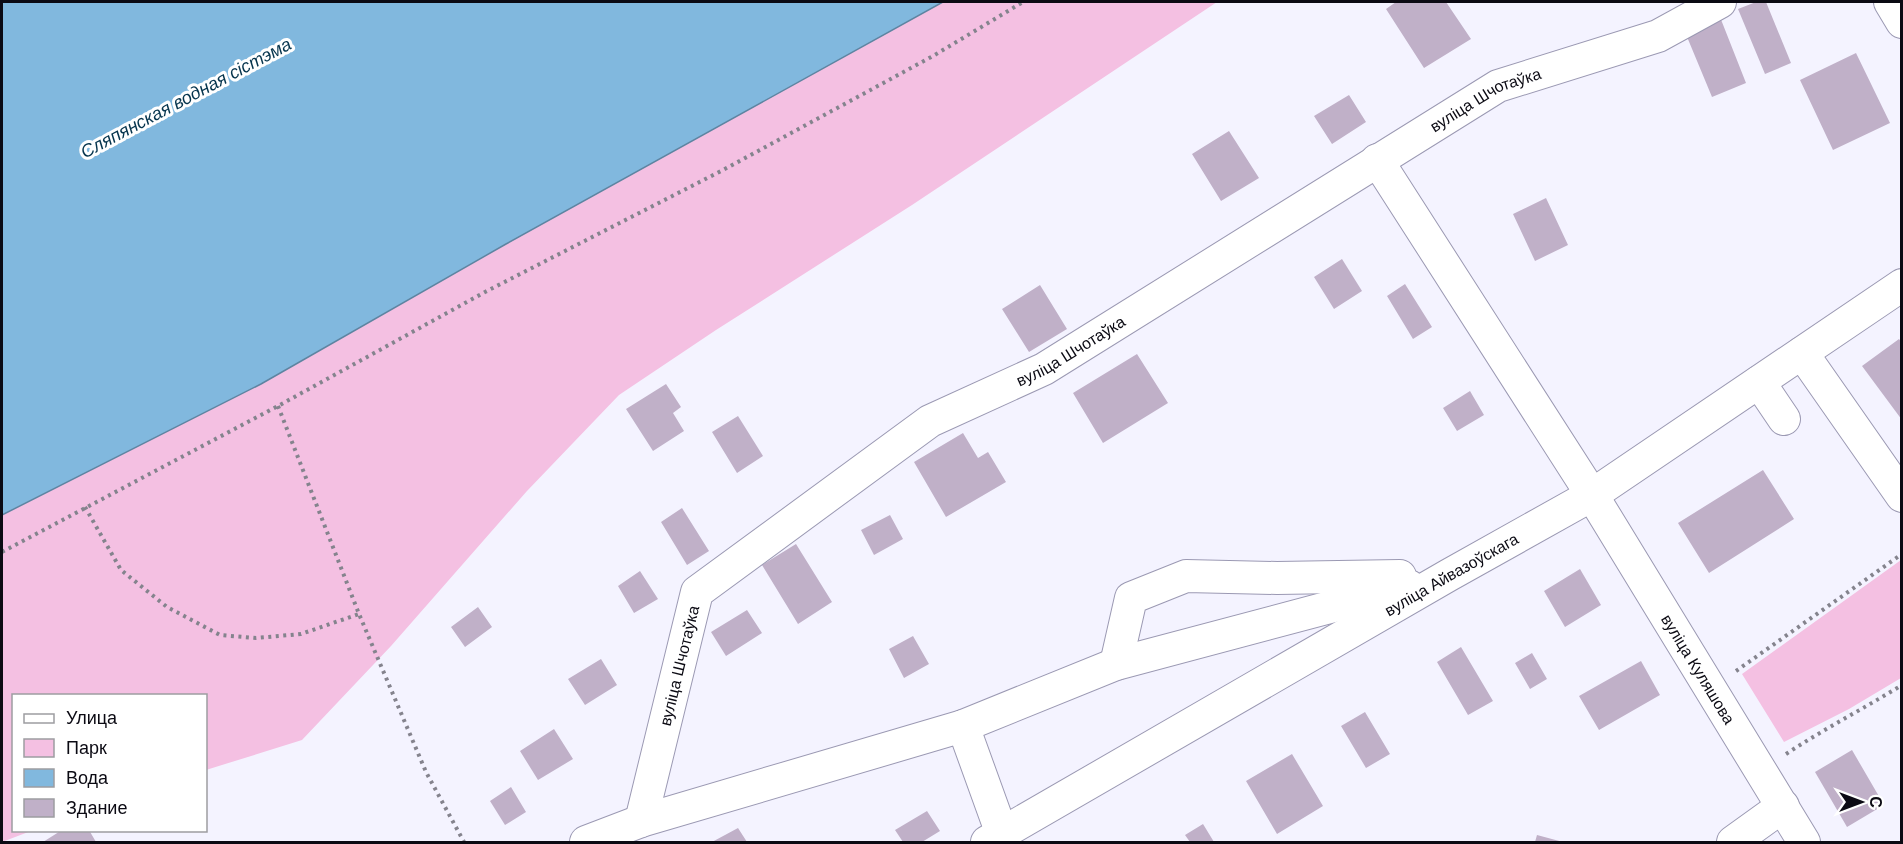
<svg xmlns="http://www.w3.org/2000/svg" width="1903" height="844" font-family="Helvetica,sans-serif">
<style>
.green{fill:#f4c0e2}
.water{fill:#81b8de;stroke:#5e84a1;stroke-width:1.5}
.building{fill:#c0b0c8}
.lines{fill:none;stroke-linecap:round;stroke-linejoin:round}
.minor-casing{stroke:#9b99b3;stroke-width:34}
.path{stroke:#84838d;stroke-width:4;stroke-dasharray:3 4.5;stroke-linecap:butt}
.minor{stroke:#fff;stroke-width:32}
.labels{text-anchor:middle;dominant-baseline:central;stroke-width:6;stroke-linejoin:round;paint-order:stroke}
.street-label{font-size:16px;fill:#0b0a13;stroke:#fff}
.water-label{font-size:18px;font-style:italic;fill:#05344d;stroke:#fff}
</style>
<rect width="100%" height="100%" fill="#f4f3ff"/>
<!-- green -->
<path class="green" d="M943,2H1217L912,205L716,330L619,395L527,491L391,646L302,740L206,770V696H14V830L31,831L2,842V515L261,384L506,244Z
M1901,560V678L1849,709L1784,742L1742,674Z"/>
<!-- water -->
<path class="water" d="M2,2H943L506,244L261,384L2,515Z"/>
<!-- building -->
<path class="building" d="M1396,2H1446L1471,39L1424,68L1386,9Z
M1756,2H1766L1791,63L1765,74L1738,9Z
M1720,17L1746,83L1712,97L1685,32Z
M1856,53L1890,123L1833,150L1800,80Z
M1349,95L1366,122L1332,144L1314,116Z
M1229,131L1259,178L1221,201L1192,154Z
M1546,198L1568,245L1535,261L1513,214Z
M1342,259L1362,291L1334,309L1314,277Z
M1405,284L1432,327L1413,339L1387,296Z
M1040,285L1067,329L1029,352L1002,309Z
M1899,339L1902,343V420L1862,366Z
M1137,354L1168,403L1103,443L1073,393Z
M666,384L681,407L673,413L684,431L653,451L626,409Z
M1470,391L1484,415L1457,431L1443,408Z
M738,416L763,456L737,473L712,432Z
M963,433L978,458L988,452L1006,482L946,517L914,462Z
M1763,470L1794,519L1709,573L1678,523Z
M682,508L709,551L687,565L661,522Z
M890,515L903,539L874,555L861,530Z
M796,544L832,602L798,624L762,565Z
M1580,569L1601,605L1565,627L1544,591Z
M640,571L658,599L634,613L618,586Z
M478,607L492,627L465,647L451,627Z
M747,610L762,633L726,656L711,632Z
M913,636L929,664L904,678L889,649Z
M1461,647L1493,701L1468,715L1437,662Z
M1532,653L1547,679L1530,689L1515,663Z
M601,659L617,685L585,705L568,679Z
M1641,661L1660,695L1599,730L1579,696Z
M1365,712L1390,754L1366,768L1341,726Z
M554,729L573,759L538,780L520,751Z
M1852,750L1884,805L1847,827L1815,772Z
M1292,754L1323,806L1277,834L1246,781Z
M511,787L526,812L505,825L490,801Z
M927,811L940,831L922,842H903L895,830Z
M1203,824L1214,842H1190L1185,835Z
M738,828L747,842H712Z
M62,830H89L96,842H43Z
M1537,835L1563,842H1535Z"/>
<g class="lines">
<defs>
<g id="minor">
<path d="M1890,2L1902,22"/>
<path id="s1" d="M1377,160L1592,495L1804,842"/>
<path d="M1802,353L1902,496"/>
<path d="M1759,382L1784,419"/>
<path d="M1116,664L1131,598L1186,576L1277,578L1400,576"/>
<path d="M963,726L1002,834"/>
<path id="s2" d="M641,821L697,592L930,421L1044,369L1498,86L1658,36L1720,2"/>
<path d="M586,842L641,821L963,726L1116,664L1409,586"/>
<path id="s3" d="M987,842L1449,575L1592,495L1902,285"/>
<path d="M1733,842L1783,806"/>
</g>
</defs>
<!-- minor casing -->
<use href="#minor" class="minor-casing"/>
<!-- path -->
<path class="path" d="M278,406L359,614L426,772L464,842
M85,507L121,570L167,607L220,635L256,638L301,634L359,614
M2,552L278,406L485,292L723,170L933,56L1023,2
M1736,671L1902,554
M1786,754C1824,729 1863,709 1902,685"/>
<!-- minor -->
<use href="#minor" class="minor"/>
</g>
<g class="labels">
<!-- street labels -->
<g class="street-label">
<text stroke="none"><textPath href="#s2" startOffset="1168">вуліца Шчотаўка</textPath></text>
<text stroke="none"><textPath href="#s2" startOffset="682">вуліца Шчотаўка</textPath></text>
<text stroke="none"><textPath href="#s3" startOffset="536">вуліца Айвазоўскага</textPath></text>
<text stroke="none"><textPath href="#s2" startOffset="160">вуліца Шчотаўка</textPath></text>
<text stroke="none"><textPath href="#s1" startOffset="602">вуліца Куляшова</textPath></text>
</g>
<!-- water labels -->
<g class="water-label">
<text transform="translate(186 98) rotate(-28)">Сляпянская водная сістэма</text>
</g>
</g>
<!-- border -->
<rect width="1903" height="844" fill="none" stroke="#0b0a13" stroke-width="6"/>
<!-- legend -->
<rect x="12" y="694" width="195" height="138" fill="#ffffff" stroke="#9d9da1" stroke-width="1.5"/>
<rect x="24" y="714" width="30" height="9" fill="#ffffff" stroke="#9d9da1" stroke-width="1.5"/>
<text x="66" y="724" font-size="18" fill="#0b0a13">Улица</text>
<rect x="24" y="739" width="30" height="18" fill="#f4c0e2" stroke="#9d9da1" stroke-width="1.5"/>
<text x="66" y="754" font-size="18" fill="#0b0a13">Парк</text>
<rect x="24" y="769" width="30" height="18" fill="#81b8de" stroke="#9d9da1" stroke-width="1.5"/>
<text x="66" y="784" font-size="18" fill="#0b0a13">Вода</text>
<rect x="24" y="799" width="30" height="18" fill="#c0b0c8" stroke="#9d9da1" stroke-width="1.5"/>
<text x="66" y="814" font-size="18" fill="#0b0a13">Здание</text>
<!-- north arrow -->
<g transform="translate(1861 802) rotate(90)" stroke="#ffffff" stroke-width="4.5" paint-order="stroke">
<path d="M0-4.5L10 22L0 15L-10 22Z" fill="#0b0a13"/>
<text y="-9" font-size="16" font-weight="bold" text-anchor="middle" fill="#0b0a13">С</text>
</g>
</svg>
